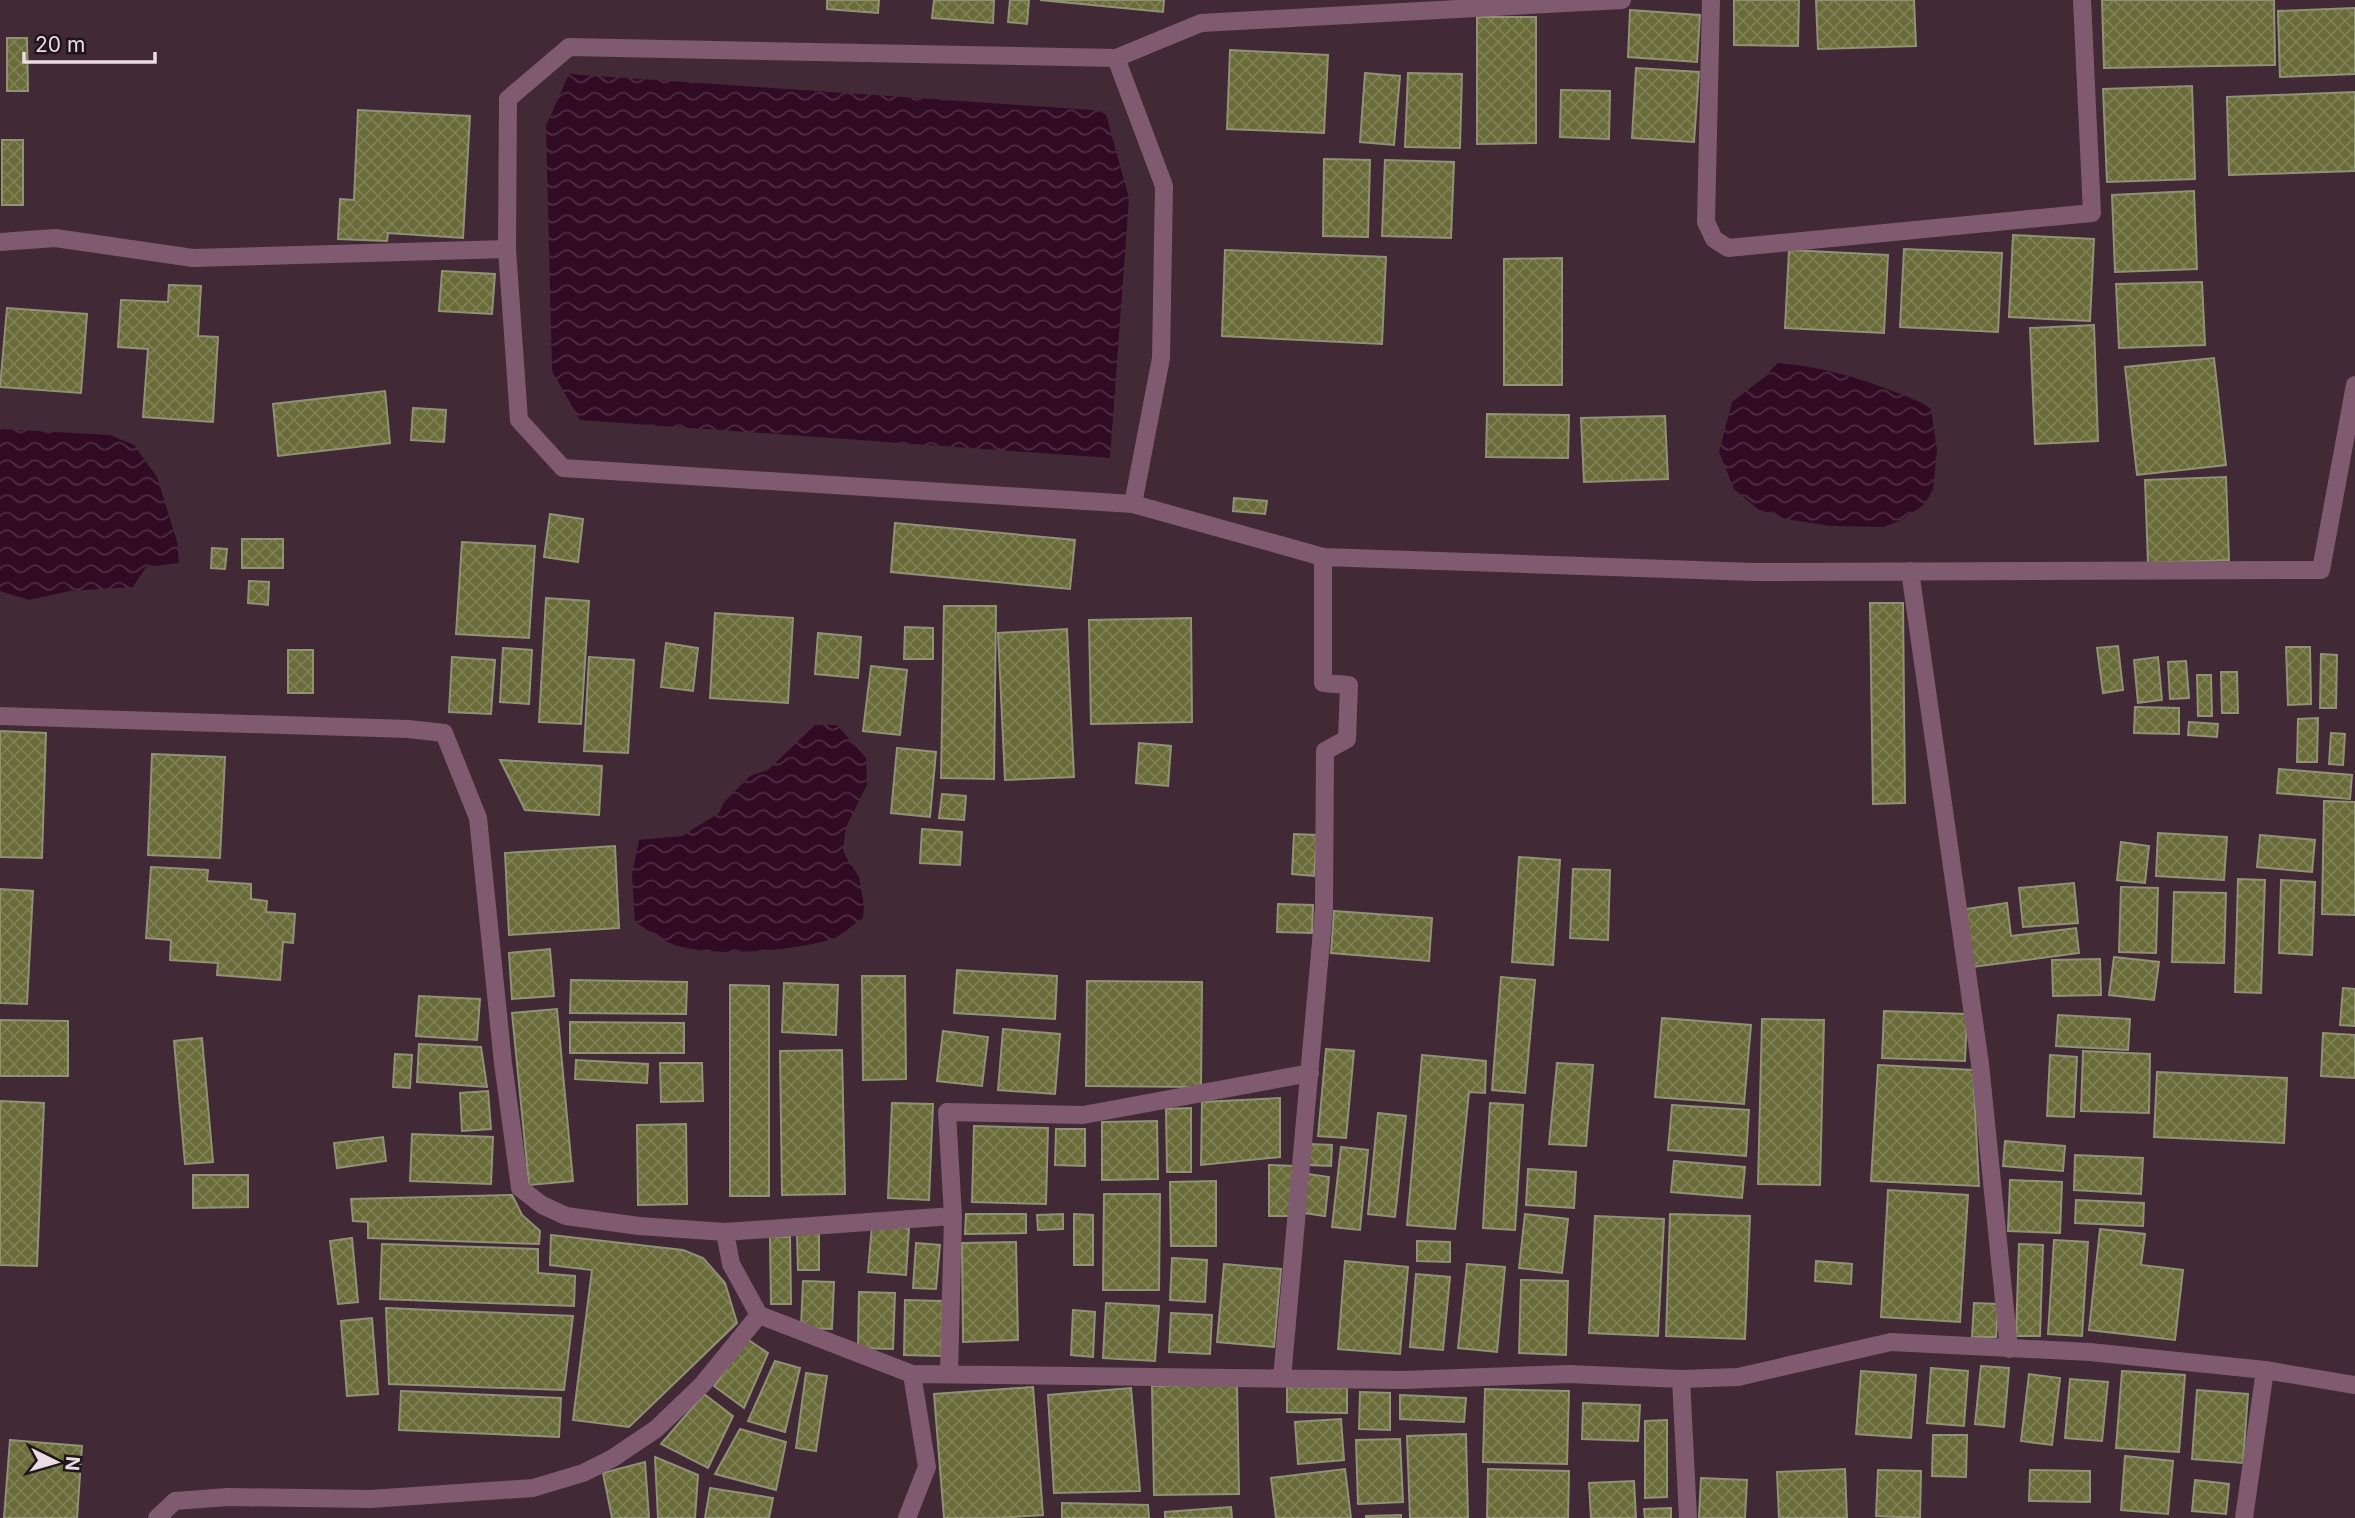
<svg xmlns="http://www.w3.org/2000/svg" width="2355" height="1518" font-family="Inter,sans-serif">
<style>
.water{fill:url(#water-waves)}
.building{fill:url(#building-cross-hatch);stroke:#909275;stroke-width:2}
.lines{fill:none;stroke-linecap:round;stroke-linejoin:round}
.street{stroke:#805a6f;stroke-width:18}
</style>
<defs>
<pattern id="water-waves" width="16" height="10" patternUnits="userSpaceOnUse" patternTransform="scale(1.75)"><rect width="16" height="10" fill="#310a23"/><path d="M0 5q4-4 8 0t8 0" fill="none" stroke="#4f2d43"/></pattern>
<pattern id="building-cross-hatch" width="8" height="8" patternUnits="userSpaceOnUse" patternTransform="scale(1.75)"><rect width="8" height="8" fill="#696b38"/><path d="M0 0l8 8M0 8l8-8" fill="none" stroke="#7f8055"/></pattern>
</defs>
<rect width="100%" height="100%" fill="#412936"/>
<!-- water -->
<path class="water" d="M569,74L1105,111L1129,198L1110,458L580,420L552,371L546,126Z
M1778,363C1829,367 1876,383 1922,403L1931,409L1937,450L1933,489L1925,504L1900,521L1883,527L1831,526L1786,519L1758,509L1734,489L1719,452L1732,402L1763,378Z
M0,429L110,435L134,445L157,477L177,542L179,563L146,567L133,587L70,591L29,600L0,591Z
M815,725H837L866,758L867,785L846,827L843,849L846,857L859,877L864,906L863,918C853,924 843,935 832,939C796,951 708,958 672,944C660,940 647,929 635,922L632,875L639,840L682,836L719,813L724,802L750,776L768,770Z"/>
<!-- building -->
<path class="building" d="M827,0H879L878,13L827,9Z
M934,0H994L993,23L932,18Z
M1010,0H1029L1027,24L1008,22Z
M1040,0H1164L1163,12Z
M1734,0H1799L1798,46L1734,45Z
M1816,0H1914L1916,46L1818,49Z
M2102,0H2274L2275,65L2104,68Z
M2355,8V74L2280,77L2278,11Z
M1630,10L1700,15L1697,62L1628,57Z
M1477,17H1536V143L1477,144Z
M7,38H27L28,91H7Z
M1230,50L1328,55L1324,133L1227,129Z
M1636,68L1699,72L1694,142L1632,138Z
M1365,73L1400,76L1394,145L1360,142Z
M1408,73L1462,74L1460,148L1405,147Z
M2192,86L2195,179L2107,182L2103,89Z
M1561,90L1610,91L1609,139L1560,137Z
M2355,92V171L2229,175L2227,97Z
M358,110L470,116L463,238L388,233L387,241L338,239L340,199L354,200Z
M2,140H23V205H2Z
M1324,159L1370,160L1368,237L1323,236Z
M1385,160L1454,162L1451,238L1382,236Z
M2194,191L2197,269L2115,272L2112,195Z
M2013,235L2094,239L2090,321L2009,317Z
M1904,249L2002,253L1998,332L1900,327Z
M1225,250L1386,257L1382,344L1222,336Z
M1789,250L1888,255L1884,333L1785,328Z
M1562,258V385H1504V259Z
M442,271L495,274L492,314L439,311Z
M2202,282L2205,345L2119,348L2116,284Z
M169,285L201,286L198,336L218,337L213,422L143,417L148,349L118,347L121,300L168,302Z
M7,308L87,314L81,393L0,387Z
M2094,325L2098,441L2035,444L2030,328Z
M2214,358L2226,465L2137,475L2125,367Z
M385,391L390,443L278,456L273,404Z
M413,408L446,410L444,442L411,440Z
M1487,414L1569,415L1568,458L1486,457Z
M1665,416L1668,479L1584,482L1581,418Z
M2226,477L2229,560L2148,563L2145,480Z
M1234,498L1267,501L1265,514L1233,511Z
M550,514L583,519L578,562L544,557Z
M895,523L1075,540L1070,589L891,572Z
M242,539H283V568H242Z
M462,542L535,546L529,638L456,634Z
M212,548L227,549L225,569L211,568Z
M249,581L269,582L268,605L248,603Z
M546,598L589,601L581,724L539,722Z
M1870,603H1903L1905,803L1873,804Z
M944,606H996L994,779L941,778Z
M715,613L793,618L788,703L710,698Z
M1191,618L1192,722L1091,724L1089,620Z
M905,627L933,628V659H904Z
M1067,629L1074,777L1005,780L998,633Z
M818,633L861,637L858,678L815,674Z
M666,643L698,648L693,691L661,687Z
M2118,646L2123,690L2103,693L2097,648Z
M2286,647H2310L2311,704L2288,705Z
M503,648L532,650L529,704L500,702Z
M288,650H313V693H288Z
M2321,654L2337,655L2336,708H2320Z
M452,657L495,660L491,714L449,712Z
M589,657L634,660L628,753L584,751Z
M2158,657L2162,700L2138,703L2134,660Z
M2186,661L2189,698L2170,699L2168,662Z
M871,666L907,670L900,735L863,731Z
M2221,672H2237L2238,713H2222Z
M2197,675H2211L2212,716H2198Z
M2135,707L2179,708V734L2134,733Z
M2318,718L2317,762H2297L2298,719Z
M2189,722L2218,724L2217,737L2188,735Z
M0,731L46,733L42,858L0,857Z
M2331,733L2345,734L2343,765L2329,764Z
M1139,743L1171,746L1168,786L1136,783Z
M897,748L936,752L930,817L891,813Z
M152,754L225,757L220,858L148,855Z
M500,760L602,766L599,815L525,810Z
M2279,769L2352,775L2350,799L2277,793Z
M942,794L966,796L964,820L939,818Z
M2324,801L2355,802V915L2322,914Z
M922,829L962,832L960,865L920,863Z
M2158,833L2227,837L2224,880L2156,876Z
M1294,834L1317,835L1314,876L1292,874Z
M2260,835L2315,840L2312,872L2257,867Z
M2121,842L2149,846L2145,883L2117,880Z
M615,846L619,928L509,935L505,853Z
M1519,857L1560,860L1553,965L1512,962Z
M151,867L208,870L207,881L251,884V899L267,901L266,912L295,914L293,943L283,942L280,980L217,975L218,963L170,960L171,940L146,938Z
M1573,869L1610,870L1608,940L1570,938Z
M2238,879L2265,880L2261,993L2235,992Z
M2281,880L2315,882L2312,955L2279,953Z
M2074,883L2078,923L2023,927L2019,888Z
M2121,887L2158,888L2156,953L2119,952Z
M0,889L33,891L27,1004L0,1003Z
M2174,892L2226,893L2224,963L2172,962Z
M2007,903L2011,936L2076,928L2079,953L1973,967L1966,909Z
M1278,904L1313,905L1312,933L1277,932Z
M1334,911L1432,918L1429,961L1331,953Z
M550,949L554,996L512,999L509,953Z
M2114,957L2159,962L2154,1000L2109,995Z
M2100,959L2101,995L2053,996L2052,960Z
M957,970L1057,976L1055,1019L954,1013Z
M862,976H905L906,1079L863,1080Z
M1501,977L1535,980L1525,1093L1492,1090Z
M571,980L687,982L686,1014L570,1013Z
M1087,981L1202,982L1201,1087L1086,1086Z
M784,983L838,985L836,1035L782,1032Z
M730,985L769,986V1196H730Z
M2343,988L2355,989V1026L2340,1025Z
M419,996L480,999L477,1040L416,1036Z
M557,1009L573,1181L529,1185L512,1013Z
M1884,1011L1967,1014L1965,1061L1882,1058Z
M2058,1015L2130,1019L2128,1050L2056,1046Z
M1662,1018L1751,1025L1744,1104L1655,1097Z
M1762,1019L1824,1020L1820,1185L1758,1184Z
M0,1020L68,1021V1076H0Z
M570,1022L684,1023V1053H570Z
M1003,1029L1060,1034L1055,1094L998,1090Z
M943,1031L988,1037L982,1086L937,1081Z
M2323,1033L2355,1035V1078L2321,1076Z
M202,1038L213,1162L185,1164L174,1041Z
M419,1044L481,1047L487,1087L417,1082Z
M1326,1049L1354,1051L1346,1138L1318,1136Z
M842,1050L845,1194L782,1195L780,1051Z
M2083,1051L2150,1054L2149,1113L2081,1111Z
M395,1054L412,1055L410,1088L393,1087Z
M1422,1055L1486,1061L1485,1093L1469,1092L1455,1229L1407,1225Z
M2050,1055L2077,1057L2074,1117L2047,1116Z
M576,1060L648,1064L647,1083L575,1079Z
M660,1063H702L703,1101L661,1102Z
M1557,1063L1593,1065L1586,1146L1549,1144Z
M1878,1065L1973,1070L1979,1186L1871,1181Z
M2157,1072L2287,1078L2284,1143L2154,1137Z
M488,1091L491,1129L462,1131L460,1093Z
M1280,1098V1157L1201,1165L1202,1102Z
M0,1101L44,1103L37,1266L0,1265Z
M892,1103L933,1104L929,1200L888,1198Z
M1490,1103L1523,1105L1515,1230L1483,1228Z
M1672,1105L1749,1110L1746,1156L1668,1150Z
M1191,1108V1172H1167L1166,1109Z
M1378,1113L1406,1116L1395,1217L1368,1214Z
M1157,1121L1158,1179L1102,1180V1122Z
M686,1124L687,1204L638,1205L637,1125Z
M974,1126L1048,1128L1046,1204L972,1202Z
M1056,1129H1085V1166L1055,1165Z
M412,1134L493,1137L491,1184L410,1181Z
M383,1137L386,1161L337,1168L334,1143Z
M2005,1141L2065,1146L2063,1171L2003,1166Z
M1309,1144L1332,1145L1331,1166L1308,1165Z
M1341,1147L1368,1150L1360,1230L1332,1227Z
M2075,1155L2143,1158L2141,1194L2074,1190Z
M1674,1161L1745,1167L1742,1198L1671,1192Z
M1269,1165L1294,1166L1292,1216H1269Z
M1528,1169L1576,1172L1574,1208L1526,1205Z
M1308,1174L1329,1177L1325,1216L1303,1213Z
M193,1175H248V1207L193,1208Z
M2010,1180L2062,1182L2060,1233L2008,1231Z
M1216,1181V1246H1171L1170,1182Z
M1888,1190L1968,1195L1960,1322L1881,1317Z
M1104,1194H1160L1159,1290H1103Z
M512,1195L522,1215L540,1231L539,1244L368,1238V1222L353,1221L351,1199Z
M2076,1200L2144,1203L2143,1226L2075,1223Z
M966,1214H1026V1233L965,1234Z
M1063,1214V1229L1038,1230L1037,1215Z
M1074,1214L1093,1215V1265H1074Z
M1525,1214L1568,1219L1562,1273L1519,1268Z
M1670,1214L1750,1216L1745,1339L1666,1336Z
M1595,1216L1664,1219L1658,1336L1589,1333Z
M872,1225L909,1228L906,1275L868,1272Z
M2100,1229L2145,1234L2141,1265L2183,1270L2175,1340L2089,1330Z
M797,1234H819V1270H798Z
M551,1235L683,1250L703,1258L725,1283L737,1323L629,1427L573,1420L592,1270L550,1265Z
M770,1237H790L791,1304H771Z
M352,1238L358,1302L338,1304L330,1241Z
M2054,1240L2088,1242L2082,1336L2048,1334Z
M1417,1241L1450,1242V1262L1417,1261Z
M1016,1242L1018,1340L963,1342L962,1243Z
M916,1243L940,1245L936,1289L913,1288Z
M382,1244L538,1249V1273L575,1276L574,1306L380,1299Z
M2019,1244L2043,1245L2040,1336H2016Z
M1172,1258L1207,1260L1205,1302L1170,1300Z
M1345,1261L1408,1267L1400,1354L1338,1349Z
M1816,1261L1852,1264L1851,1284L1815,1281Z
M1224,1264L1281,1269L1274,1347L1217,1342Z
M1467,1264L1505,1267L1497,1352L1458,1348Z
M1416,1274L1450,1277L1443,1350L1410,1347Z
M1521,1280L1568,1281L1566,1355L1519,1353Z
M803,1281L834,1282L832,1329L801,1328Z
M859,1292L895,1293L893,1349L858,1348Z
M905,1300L943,1301L941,1356L904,1355Z
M1106,1303L1159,1306L1155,1361L1103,1358Z
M1974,1303L1998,1304L1996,1337H1972Z
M386,1308L573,1316L564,1390L389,1384Z
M1073,1310L1095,1312L1093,1357L1071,1355Z
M1171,1313L1212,1315L1210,1354L1169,1352Z
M372,1318L378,1394L347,1396L341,1321Z
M747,1339L768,1353L744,1408L714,1386Z
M775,1361L800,1368L785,1432L748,1421Z
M1981,1366L2009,1368L2004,1427L1975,1424Z
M1931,1368L1968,1371L1964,1426L1927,1423Z
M1861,1371L1916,1375L1911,1438L1856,1434Z
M2122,1371L2185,1375L2179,1452L2116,1448Z
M806,1373L827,1376L816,1451L796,1448Z
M2029,1374L2060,1378L2052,1445L2021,1441Z
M2070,1379L2108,1382L2102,1441L2065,1438Z
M1237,1384L1239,1494L1154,1495L1152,1386Z
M1033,1387L1043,1515L999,1518H944L934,1394Z
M1287,1387L1347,1388V1413L1287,1412Z
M1131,1388L1140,1491L1054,1493L1048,1395Z
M1485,1389L1569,1391L1567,1464L1483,1462Z
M2197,1390L2248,1394L2243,1463L2192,1459Z
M401,1391L561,1398L559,1437L399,1430Z
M1360,1392L1390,1393V1430L1359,1429Z
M704,1394L733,1416L708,1468L661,1444Z
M1400,1395L1466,1398L1464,1422L1400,1419Z
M1583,1403L1640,1405L1638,1441L1582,1439Z
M1341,1419L1344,1460L1298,1464L1295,1422Z
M1667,1420V1497L1645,1498V1421Z
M740,1429L786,1442L776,1490L715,1474Z
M1466,1434L1468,1518H1410L1407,1436Z
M1933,1435H1967L1966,1477L1932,1476Z
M1400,1439L1403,1502L1358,1504L1356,1440Z
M10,1440L82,1446L77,1518H4Z
M2125,1456L2173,1461L2168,1514L2121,1510Z
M655,1457L698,1475L695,1518H658Z
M645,1462L649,1518H612L603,1473Z
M1345,1469L1351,1518H1276L1271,1478Z
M1488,1469L1569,1471L1568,1518H1487Z
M1845,1469L1847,1518H1779L1777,1472Z
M1878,1470L1921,1471L1920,1518L1876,1516Z
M2030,1470L2090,1471V1502L2029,1501Z
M1701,1478L1747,1480L1745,1518H1699Z
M2195,1480L2229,1484L2226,1514L2192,1511Z
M1634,1481L1636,1518H1591L1589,1483Z
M710,1488L773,1498L769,1518H705Z
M1062,1503L1148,1505L1149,1518H1062Z
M1231,1507L1232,1518H1165V1512Z
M1671,1508V1518H1645L1644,1509Z
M1401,1515V1518H1366V1516Z"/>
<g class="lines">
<!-- street -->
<path class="street" d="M1622,0L1201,23L1116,58L569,47L508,99L507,249L519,420L563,468L1133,504L1323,557L1754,572L2321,570L2355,385
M1711,0L1706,222L1714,239L1728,248L2092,213L2082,0
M1116,58L1164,186L1161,358L1133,504
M0,242L55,238L193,258L507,249
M1910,571L1980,1064L2009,1349
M0,716L408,729L444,733L478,818L503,1063L520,1188L542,1205L566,1216L639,1226L725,1232L731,1264L759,1315
M953,1216L947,1112L1083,1115L1310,1073
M725,1232L953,1216L949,1374
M1282,1378L1324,908L1325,751L1347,739L1349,685L1323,683V557
M1681,1379L1688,1518
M157,1518L175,1501L228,1497L370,1499L533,1488L583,1473L613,1458L656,1429L702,1385L759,1315L912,1374L1403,1380L1569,1374L1681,1379L1738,1377L1891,1342L2090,1352L2265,1370L2355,1385
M907,1518L927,1467L912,1374
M2244,1518L2265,1370"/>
</g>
<!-- north arrow -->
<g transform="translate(56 1462) rotate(95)" stroke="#20151c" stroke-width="5" paint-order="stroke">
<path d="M0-5L12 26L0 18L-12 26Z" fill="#ebdbe3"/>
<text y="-10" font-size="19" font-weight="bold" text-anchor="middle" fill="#ebdbe3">N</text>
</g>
<!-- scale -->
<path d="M24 52v10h131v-10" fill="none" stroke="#ebdbe3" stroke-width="3.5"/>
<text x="35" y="52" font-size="21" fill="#ebdbe3" stroke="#20151c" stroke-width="5" paint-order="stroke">20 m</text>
</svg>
